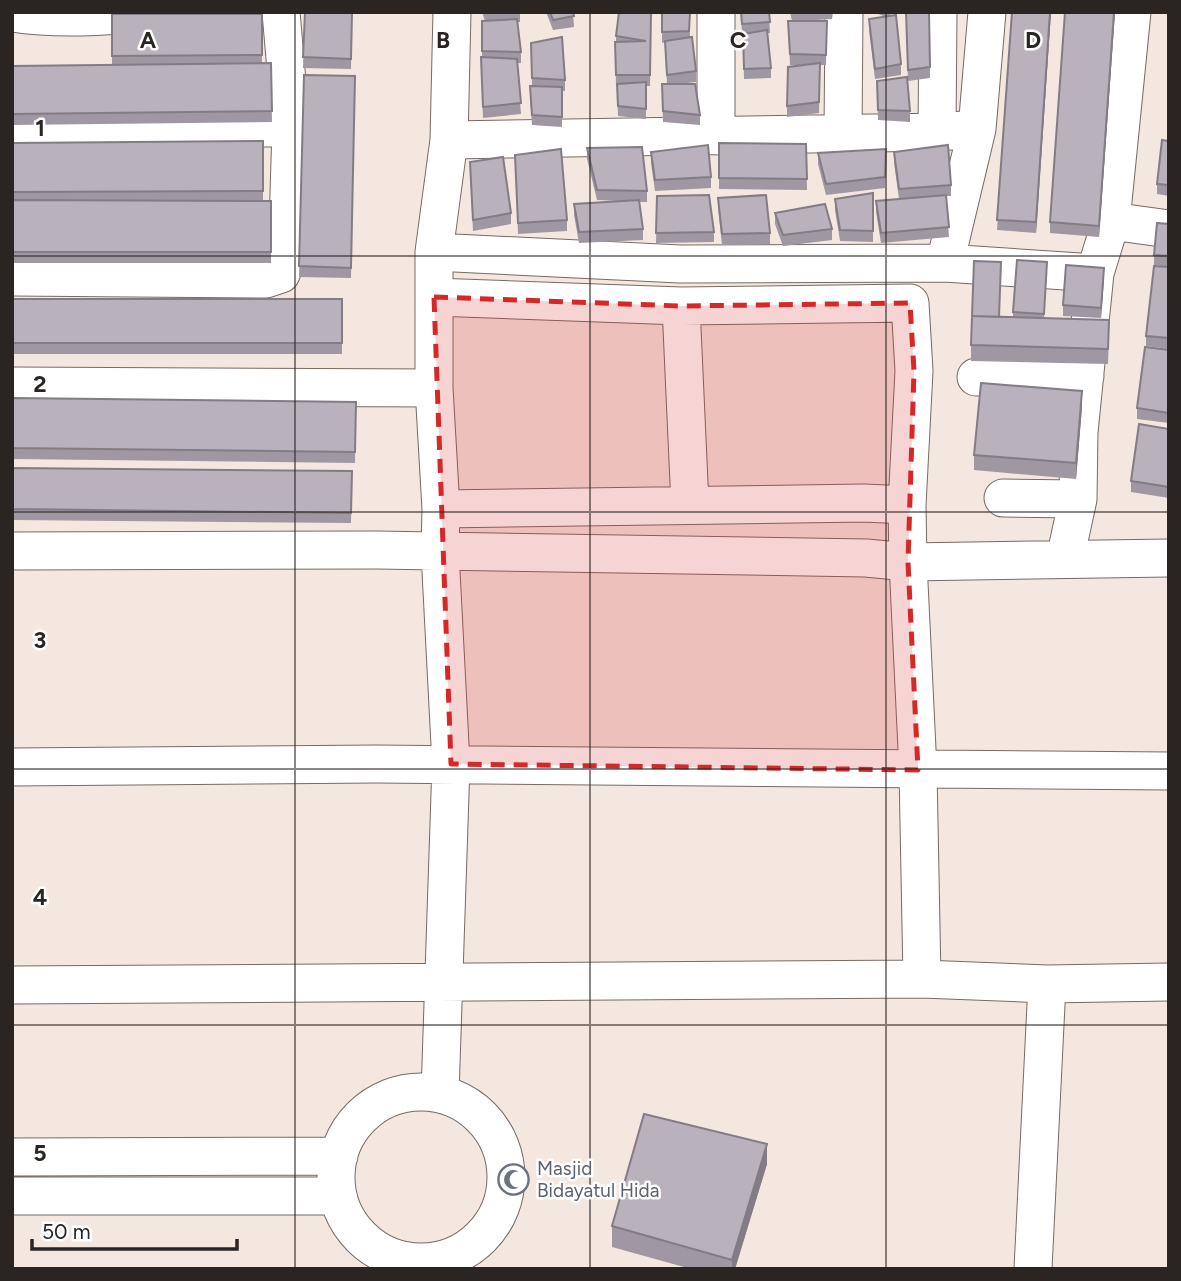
<svg xmlns="http://www.w3.org/2000/svg" width="1181" height="1281" font-family="Figtree,sans-serif">
<style>
.lines{fill:none;stroke-linecap:round;stroke-linejoin:round}
.minor-casing{stroke:#766b65;stroke-width:39}
.minor{stroke:#fff;stroke-width:37}
.wall{fill:#9f98a2}
.shaded-wall{fill:#827c84}
.building{fill:#b9b1bc;stroke:#827c84;stroke-width:2}
.marked{fill:#d62828;fill-opacity:0.2;stroke:#d62828;stroke-width:5;stroke-dasharray:14 9;stroke-linejoin:round}
.grid{fill:none;stroke:#2a2523;stroke-width:2;stroke-opacity:0.55}
.labels{text-anchor:middle;dominant-baseline:central;stroke-width:5;stroke-linejoin:round;paint-order:stroke}
.worship-label{font-size:19px;fill:#5b616d;stroke:#fff;text-anchor:start}
.grid-label{font-size:23px;text-anchor:middle;font-weight:bold;fill:#2a2523;stroke:#fff;stroke-width:5;stroke-linejoin:round;paint-order:stroke}
</style>
<rect width="100%" height="100%" fill="#f4e7e0"/>
<g class="lines">
<defs>
<path id="minor" d="M716,12V136
M12,13C59,20 103,17 150,12
M12,128H291
M937,132L938,12
M843,133L844,12
M449,140L937,132L977,129L987,12
M1111,221L1169,229
M434,252L680,264L945,263L1095,273
M945,263L977,129
M12,277L266,279L281,274L287,259L291,128L281,12
M434,297L681,306L690,505
M681,306L910,303L914,371L907,505L908,562L918,770L922,979
M976,377L1085,376
M12,386L434,388
M1003,498L1078,499
M441,509L864,503L907,505
M12,551L377,550L866,558L908,562L1169,558
M1065,559L1078,499L1079,432L1095,273L1111,221L1132,12
M12,767L376,764L1169,771
M12,985L922,979L1047,984L1169,982
M336 1177a85 85 0 1 1 170 0a85 85 0 1 1-170 0Z
M440,1094L451,764L440,552L441,509L434,388V252L449,140L452,12
M12,1157L339,1156
M12,1196H338
M1033,1269L1047,984"/>
</defs>
<!-- minor casing -->
<use href="#minor" class="minor-casing"/>
<!-- minor -->
<use href="#minor" class="minor"/>
</g>
<!-- wall -->
<path class="wall" d="M305,12H352L351,69L303,68Z
M482,12H520V22H517L521,52V63H517L521,114L483,118L481,68L482,57V21H485Z
M546,12H573L574,27L553,30Z
M651,12L650,86H646V119L618,116L617,86H616L615,42H616V36Z
M662,12H690V37L696,71V82L679,84L700,115V125L663,122L662,84H667L665,42L662,43Z
M741,12H769L770,33H767L771,68V78L744,79L743,35H742Z
M790,12H833L832,19L799,21H827L826,65H820L819,113L787,117V106L806,65H790L788,21H792Z
M873,12H890L901,64V75L875,79L869,30V19L886,17Z
M906,12H929L930,78L908,81Z
M1012,12H1051L1036,233L997,230Z
M1115,12L1099,237L1050,233V222Z
M112,14H262V63H271L272,122L12,125V66L112,65Z
M531,43L565,80V91H562V127L532,125L530,97V86H532Z
M304,75L355,76L351,278L299,277Z
M877,81L910,111V122L878,120Z
M263,141V201H271V263H12V143Z
M1169,141V196L1157,194V184Z
M719,143L806,144L807,190L719,189Z
M587,148L647,191V202H639L643,229V240L579,243L574,215V204L618,201L597,200L587,159Z
M886,149L885,188L826,195L818,164V153Z
M651,152L711,177V188L655,191L651,163Z
M894,152L951,185V196H946L949,237L881,243L876,212V201L899,199L894,163Z
M515,155L567,220V231L518,234Z
M470,173L511,213V224L473,231Z
M873,193V242L840,241L835,210V199Z
M657,196L714,232V242L656,243Z
M718,198L770,233V244L722,245L718,208Z
M775,213L832,229V240L783,246L775,224Z
M1169,224V267L1154,265V255Z
M1169,267V349L1146,346V336Z
M1047,273L1044,318L1109,336L1108,364L971,361V345L999,317H1013V312Z
M1104,278L1101,318L1063,316V305Z
M12,299H342V354H12Z
M1169,350V423L1137,419V408Z
M12,398L356,402L355,463L12,459Z
M1082,407L1076,479L974,470V455Z
M1169,429V498L1131,492V481Z
M12,468L352,471L351,523L12,520Z
M767,1164L735,1269H691L612,1247V1226Z"/>
<!-- shaded-wall -->
<path class="shaded-wall" d="M1050,12H1051L1036,233V222Z
M1114,12H1115L1099,237V226Z
M1104,268V278L1101,318V308Z
M1082,391V407L1076,479V463Z
M767,1144V1164L735,1269H732V1260Z"/>
<!-- building -->
<path class="building" d="M305,12H352L351,59L303,57Z
M550,12H573L574,16L553,20Z
M619,12H651L650,75H616L615,42L646,41L616,36Z
M662,12H690L689,31L662,32Z
M741,12H769L770,22L742,24Z
M906,12H929L930,67L908,70Z
M1012,12H1050L1036,222L997,220Z
M1065,12H1114L1099,226L1050,222Z
M112,14H262V55L112,56Z
M896,15L901,64L875,69L869,19Z
M517,19L521,52L482,51V21Z
M788,21H827L826,55L790,54Z
M767,30L771,68L744,69L743,34Z
M562,37L565,80L532,78L531,43Z
M692,37L696,71L667,75L665,41Z
M481,57L517,59L521,103L483,107Z
M271,63L272,111L12,114V66Z
M820,63L819,102L787,106L788,67Z
M304,75L355,76L351,268L299,266Z
M907,77L910,111L878,110L877,81Z
M646,82V109L618,106L617,84Z
M662,84H695L700,115L663,111Z
M530,86L562,87V117L532,115Z
M1162,140L1169,141V185L1157,184Z
M263,141V191L12,192V143Z
M719,143L806,144L807,179L719,178Z
M708,145L711,177L655,180L651,152Z
M948,145L951,185L899,189L894,152Z
M642,147L647,191L597,190L587,148Z
M561,149L567,220L518,223L515,155Z
M886,149L885,177L826,184L818,153Z
M503,157L511,213L473,220L470,162Z
M873,193V231L840,230L835,199Z
M709,195L714,232L656,233L657,196Z
M766,195L770,233L722,234L718,198Z
M946,195L949,227L881,233L876,201Z
M12,200L271,201V252H12Z
M639,200L643,229L579,232L574,204Z
M825,204L832,229L783,235L775,213Z
M1157,223L1169,224V256L1154,255Z
M1017,260L1047,262L1044,314L1013,312Z
M974,261L1001,262L999,317L972,316Z
M1066,265L1104,268L1101,308L1063,305Z
M1154,266L1169,267V338L1146,336Z
M12,299H342V343H12Z
M972,316L1109,320L1108,349L971,345Z
M1145,347L1169,350V413L1137,408Z
M981,383L1082,391L1076,463L974,455Z
M12,398L356,402L355,452L12,448Z
M1139,424L1169,429V487L1131,481Z
M12,468L352,471L351,513L12,509Z
M644,1114L767,1144L732,1260L612,1226Z"/>
<!-- marked area -->
<path class="marked" d="M434,297L681,306L910,303L914,371L908,562L918,770L451,764Z"/>
<!-- grid -->
<path class="grid" d="M295,12V1269M590,12V1269M886,12V1269M12,256H1169M12,512H1169M12,769H1169M12,1025H1169"/>
<!-- icons -->
<defs>
<symbol id="mosque-ring" viewBox="-11 -11 22 22"><circle r="9.5" fill="#fff" stroke="#6b7280" stroke-width="1.5"/><path d="M3.5-4.9A6 6 0 1 0 3.5 4.9A5 5 0 1 1 3.5-4.9Z" fill="#6b7280"/></symbol>
</defs>
<g fill-rule="evenodd">
<use href="#mosque-ring" x="496" y="1162" width="35" height="35"/>
</g>
<g class="labels">
<!-- worship labels -->
<g class="worship-label">
<text x="537" y="1168">Masjid<tspan x="537" dy="22">Bidayatul Hida</tspan></text>
</g>
</g>
<g class="grid-label">
<text x="148" y="48">A</text>
<text x="443" y="48">B</text>
<text x="738" y="48">C</text>
<text x="1033" y="48">D</text>
<text x="40" y="136">1</text>
<text x="40" y="392">2</text>
<text x="40" y="648">3</text>
<text x="40" y="905">4</text>
<text x="40" y="1161">5</text>
</g>
<!-- border -->
<rect width="1181" height="1281" fill="none" stroke="#2a2523" stroke-width="28"/>
<!-- scale -->
<path d="M32 1239v10h205v-10" fill="none" stroke="#2a2523" stroke-width="3.5"/>
<text x="42" y="1239" font-size="21" fill="#2a2523" stroke="#ffffff" stroke-width="5" paint-order="stroke">50 m</text>
</svg>
